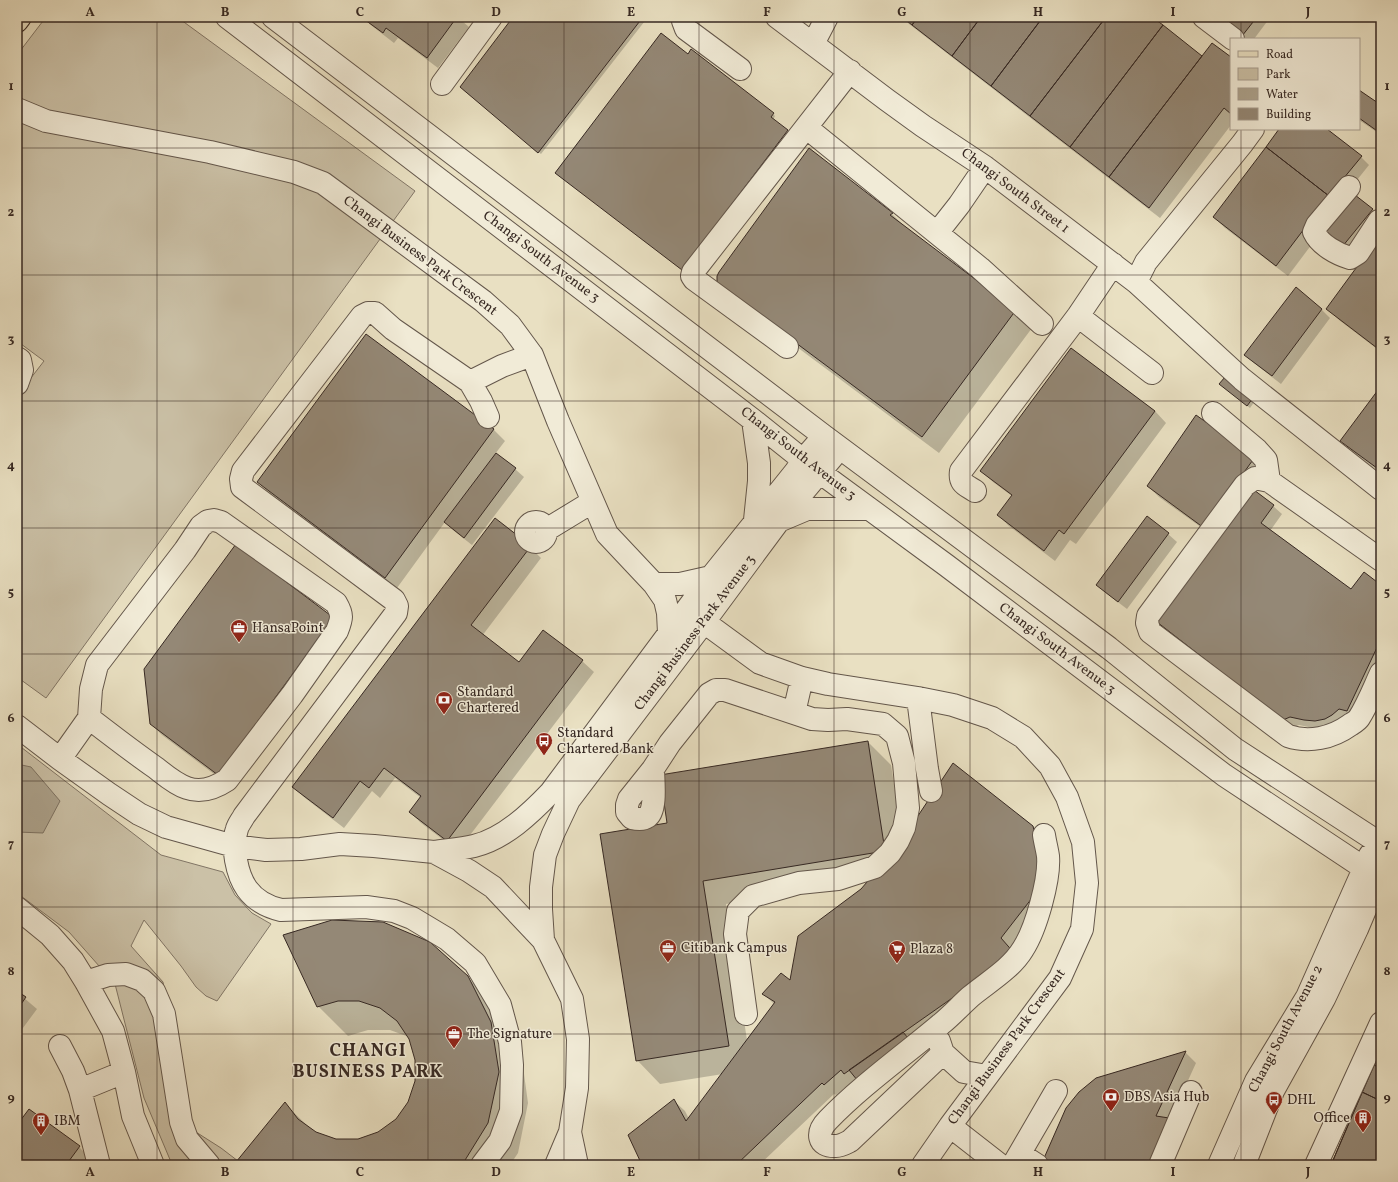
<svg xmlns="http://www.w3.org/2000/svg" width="1398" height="1182" font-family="Vollkorn,serif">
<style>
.green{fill:#cbc1a7;stroke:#817565}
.water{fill:#aca28c;stroke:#7d7262}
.shadow{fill:#0003;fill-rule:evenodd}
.building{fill:#948876;stroke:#372923}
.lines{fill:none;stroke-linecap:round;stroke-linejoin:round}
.minor-casing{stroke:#64574b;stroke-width:24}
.major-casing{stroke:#372923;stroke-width:24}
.minor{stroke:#f1ebd7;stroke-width:22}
.major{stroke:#e9e0c2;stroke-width:22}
.grid{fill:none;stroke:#372923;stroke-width:1;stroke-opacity:0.55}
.labels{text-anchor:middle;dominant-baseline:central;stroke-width:3;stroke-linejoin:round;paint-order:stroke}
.street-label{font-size:14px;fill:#372923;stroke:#f1ebd7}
.poi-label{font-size:14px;fill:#372923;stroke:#f1ebd7;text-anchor:start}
.district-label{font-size:18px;font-weight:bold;letter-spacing:1px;fill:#372923;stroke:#f1ebd7}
.neatline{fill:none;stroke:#372923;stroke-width:1.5}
.grid-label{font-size:13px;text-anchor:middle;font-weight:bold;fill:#372923}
</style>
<rect width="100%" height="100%" fill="#e9e0c2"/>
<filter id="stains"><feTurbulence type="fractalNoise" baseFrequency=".005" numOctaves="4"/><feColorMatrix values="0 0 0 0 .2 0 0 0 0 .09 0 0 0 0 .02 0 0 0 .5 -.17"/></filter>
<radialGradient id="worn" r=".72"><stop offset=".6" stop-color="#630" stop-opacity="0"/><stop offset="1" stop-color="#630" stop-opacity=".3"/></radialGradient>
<!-- green -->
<path class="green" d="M46,17H177L415,191L46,698L17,677V396L44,361L17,341V55Z
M17,744L161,855L223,872L235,895L252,913L271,924L217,1001L206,996L196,987L181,966L144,920L131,946L163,982L188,1127L221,1148L238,1161L236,1165H174L171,1162L144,1098L115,984L69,932L17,893Z"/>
<!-- water -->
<path class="water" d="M17,764L31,767L60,801L43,833L17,832Z"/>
<!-- shadow -->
<path class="shadow" d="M362,17H465L462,21L469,27L438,68L398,38L394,43L372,26Z
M515,17H648L541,154L463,90Z
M900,17H1151L1202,57L1231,58V125L1160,218Z
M1218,17H1267L1269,19L1254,39H1245Z
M688,56L773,114L775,116L773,120L790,133L685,272L559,175Z
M1359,91L1381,106V135L1359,120Z
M1281,129H1325L1361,157L1369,165L1337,205L1339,208L1288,276L1225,228L1214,217Z
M1372,210L1377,215L1348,252L1325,233Z
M892,214L908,230L1032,328L939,453L738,303Z
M1381,236V352L1339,320L1328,308Z
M1321,309L1330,318L1281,384L1254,363L1246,355Z
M366,335L494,430L505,441L495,454L515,469L524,477L472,545L454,531L445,522L397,588L269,493L258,482Z
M1072,349L1155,411L1166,423L1076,544L1070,540L1055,561L1009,526L998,515L1012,496L993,482L981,471Z
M1223,387L1255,401L1250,408Z
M1381,387V473L1353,452L1342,441Z
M1197,417L1265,469L1216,538L1159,497L1148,486Z
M1273,506L1282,514L1270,531L1351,591L1381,586V665L1356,719L1340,724L1313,728L1299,725L1292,728L1166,631L1158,622Z
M1168,534L1177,542L1127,609L1106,593L1097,585Z
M530,547L541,558L482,636L519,664L544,631L582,661L594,672L458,851L421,823L410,812L421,798L395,778L380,798L372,791L344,828L305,798L293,787Z
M334,618L230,786L162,735L151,724Z
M868,742L891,765L903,841L1033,827L1044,839L1056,892L1011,950L1025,966L856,1084L853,1081L836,1095L834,1094L759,1165H644L673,1100L685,1111L689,1119L723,1074L660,1084L637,1060L669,824ZM870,881L791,982L764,994L774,1004L747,1040L726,904Z
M285,936L467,977L497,1007L521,1052L528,1103L518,1153L510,1165H241L285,1104L315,1133L336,1140H358L379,1133L396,1120L409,1102L416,1081V1060L409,1037L390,1030H368L348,1036L318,1006Z
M17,992L37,1009L17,1036Z
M1185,1052L1196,1063L1170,1120L1165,1165H1043Z
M30,1110L79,1147L96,1164L95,1165H17V1127Z"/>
<!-- building -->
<path class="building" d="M361,17H457L427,58L386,28L383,33Z
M513,17H643L538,153L460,87Z
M902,17H918L912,25Z
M918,17H981L952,56L912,25Z
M981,17H1043L991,86L952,56Z
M1043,17H1106L1030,116L991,86Z
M1106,17H1152L1163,25L1070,147L1030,116Z
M1218,17H1257L1242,36Z
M1163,25L1202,56L1109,177L1070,147Z
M661,33L688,54L691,49L774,113L771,117L788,130L682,270L555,173Z
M1212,43L1231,57V114L1224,108L1149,208L1109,177Z
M1359,90L1381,105L1380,133L1359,118Z
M1279,129H1327L1362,156L1329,196L1266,147Z
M1266,147L1329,196L1276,266L1213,217Z
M809,148L893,213L890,215L1016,310L922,437L717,284V276L719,272Z
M1355,195L1373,209L1342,247L1324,233Z
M1381,234V351L1326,309Z
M1296,287L1322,309L1272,376L1244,355Z
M366,334L494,429L385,578L257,482Z
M1071,348L1155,411L1064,534L1059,530L1044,551L997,515L1012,495L980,471Z
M1225,377L1253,398L1247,406L1219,384Z
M1381,386V471L1340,441Z
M1196,415L1255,457L1204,528L1147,486Z
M496,453L516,468L464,538L444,522Z
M1254,490L1274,505L1261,523L1351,589L1364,572L1381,585V639L1347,711L1339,709L1332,715L1325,719L1315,721L1304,720L1290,717L1283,720L1157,622Z
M1147,516L1169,533L1118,602L1096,585Z
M495,518L531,546L471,625L519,662L543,630L583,660L447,841L409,812L421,796L384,768L369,788L360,781L333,818L292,787Z
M236,544L334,618L218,775L150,724L144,669Z
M868,741L885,851L703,881L729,1046L636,1061L600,834L667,823L660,775Z
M953,763L1033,826L1046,880L1001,938L1015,954L844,1074L841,1070L824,1085L822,1083L736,1165H642L628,1135L674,1099L686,1121L775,1002L762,994L781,973L790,980L798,936L861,889L898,846Z
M332,920L383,922L430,942L468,976L491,1022L499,1072L488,1123L462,1165H240L236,1162L285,1102L298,1119L316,1132L336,1139H358L378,1132L396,1119L408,1102L415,1081V1060L409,1039L397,1021L380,1008L359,1001H338L317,1007L283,935Z
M17,991L26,997L17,1010Z
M903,1032L919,1051L866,1091L849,1070Z
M1381,1048V1068L1374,1065Z
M1381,1049V1165H1331Z
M1186,1051L1156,1116L1169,1118L1149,1165H1041L1066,1108L1079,1092L1096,1078Z
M1374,1065L1381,1068V1101L1362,1092Z
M1362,1092L1381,1101V1165H1331Z
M29,1109L80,1146L66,1165H17V1125Z"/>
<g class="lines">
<defs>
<path id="minor" d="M227,17L753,420L803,460L946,565L1224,775L1364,868L1380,876
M273,17L824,436L1109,648L1235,749L1381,844
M684,17L683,21L686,29L740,69
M777,17L887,100L923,126L985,167L1136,282L1242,379L1381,489
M1204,17L1233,39
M813,44L827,17
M442,84L491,17
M17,109L46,121L210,152L294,172L323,183L483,301L510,325L532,355L558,421L607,534L654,584L665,600L668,613L669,633
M807,128L980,268L1042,324
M1349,187L1317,225L1314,232C1320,245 1337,254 1350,258L1358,253L1379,221H1381
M937,233L959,205L985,167
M1136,282L1146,262L1242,144L1253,129
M1078,316L1152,373
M787,347L694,279L692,276L693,272L850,71
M17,358L20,360L22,370L17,384
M470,382L502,366L532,355
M1213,413L1257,450L1266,460L1269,481
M753,420L759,463V481L755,520
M975,491C966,485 959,484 961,471L1078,316L1113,264
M781,520L807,509H869
M526 532a10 10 0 1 1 20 0a10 10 0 1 1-20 0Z
M546,530L592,502
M1381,560L1269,481L1255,478L1245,485L1148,616L1147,623L1150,632L1288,736C1309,743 1332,738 1350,725C1353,723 1357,721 1359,718C1368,704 1374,688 1381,673
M654,584H680L711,577
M704,622L760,663L802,678L828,684L918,698L953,705L992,718L1023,737L1050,766L1067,797L1083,842L1087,883L1082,929L1060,978L950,1126L923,1165
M918,698L927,769L931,791
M794,713L802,678
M17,726L60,759L109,794L139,814L166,827L234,846L266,850L301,849L340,844L374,846L434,852L469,871L493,887L543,940L572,999L578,1039L577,1088L570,1132L556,1165
M60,759L89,718L91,689L97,665L185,550L201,526L208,521L214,520L221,522L336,603C343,615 342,618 337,631L292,695L227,780C215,788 201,793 187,788C175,784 165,775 156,768C133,752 111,735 89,718
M653,769C653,779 657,811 647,817C643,820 636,819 632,818L627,812V805L629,799L653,769L670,743L709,694L716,690H725L812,719L828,720L847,719L883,724L897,736L904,763L908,808L904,828L898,841L890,853L875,867L838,879L799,883L753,896L738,911L735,934L746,1014
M434,852C447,850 461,849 474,846C504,839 531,813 551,792L711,577L796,471L803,460L824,436
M17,908L50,935L73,961L86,982L113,1031L124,1072L133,1116L153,1165
M543,940L541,909V887L545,855L553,834L569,800L704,622L778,522L840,448
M86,982L108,975L126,974L142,980L154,991L164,1014L181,1122L187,1139L209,1165
M939,1041L943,1053L964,1072L987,1076
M60,1046L73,1071L80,1090L99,1165
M943,1053L850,1141C846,1143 841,1146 836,1146C817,1147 816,1132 828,1120C862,1085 903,1056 941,1024C951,1016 960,1006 970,997C988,982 1011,969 1023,949C1036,929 1050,879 1048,856C1047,849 1045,842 1044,835
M80,1090L124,1072
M950,1126L1000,1165
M570,1132L577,1165
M1020,1154L1037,1165
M482,1165L500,1141L511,1111L512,1065L510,1042L500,1005L475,963L447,939L412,918L394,911L366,907L281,910C268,907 255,900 247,889C237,875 231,846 237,829C238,825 242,820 244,816L396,613L397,606L394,600L242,487L241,479L243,471L362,316L368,313H375L393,329L470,382L481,401L488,417
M1013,1165L1056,1091
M1160,1165L1191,1092
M1219,1165L1256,1081L1307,997L1370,855
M1244,1165L1273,1091L1324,999L1357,929L1381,872
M1316,1165L1381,1023"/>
<path id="major" d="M17,21L20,17"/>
</defs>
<!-- minor casing -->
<use href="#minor" class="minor-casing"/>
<!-- major casing -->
<use href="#major" class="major-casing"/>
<!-- minor -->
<use href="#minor" class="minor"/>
<!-- major -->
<use href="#major" class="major"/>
</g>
<!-- grid -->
<path class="grid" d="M157,17V1165M293,17V1165M428,17V1165M564,17V1165M699,17V1165M834,17V1165M970,17V1165M1105,17V1165M1241,17V39M1241,129V1165M17,148H1381M17,275H1381M17,401H1381M17,528H1381M17,654H1381M17,781H1381M17,907H1381M17,1034H1381"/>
<!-- icons -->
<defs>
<symbol id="office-pin" viewBox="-11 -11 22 30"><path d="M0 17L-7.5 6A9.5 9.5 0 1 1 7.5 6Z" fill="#8f2418" stroke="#f1ebd7"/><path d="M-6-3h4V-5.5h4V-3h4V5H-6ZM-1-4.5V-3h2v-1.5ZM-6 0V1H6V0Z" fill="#fff"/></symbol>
<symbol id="bank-pin" viewBox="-11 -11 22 30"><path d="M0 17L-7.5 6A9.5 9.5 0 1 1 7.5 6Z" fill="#8f2418" stroke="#f1ebd7"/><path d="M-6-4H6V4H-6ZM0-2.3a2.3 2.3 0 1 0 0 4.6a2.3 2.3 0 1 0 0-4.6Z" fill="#fff"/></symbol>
<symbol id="bus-pin" viewBox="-11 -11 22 30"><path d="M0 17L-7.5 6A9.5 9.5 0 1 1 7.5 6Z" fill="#8f2418" stroke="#f1ebd7"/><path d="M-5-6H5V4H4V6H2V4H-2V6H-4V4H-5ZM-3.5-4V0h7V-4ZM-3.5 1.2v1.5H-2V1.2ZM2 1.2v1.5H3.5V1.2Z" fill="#fff"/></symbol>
<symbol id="supermarket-pin" viewBox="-11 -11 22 30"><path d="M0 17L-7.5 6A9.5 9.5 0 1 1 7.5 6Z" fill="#8f2418" stroke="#f1ebd7"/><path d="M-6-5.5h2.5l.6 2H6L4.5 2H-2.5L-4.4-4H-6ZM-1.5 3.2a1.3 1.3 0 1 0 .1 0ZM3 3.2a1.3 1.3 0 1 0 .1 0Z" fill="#fff"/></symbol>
<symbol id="building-pin" viewBox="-11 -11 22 30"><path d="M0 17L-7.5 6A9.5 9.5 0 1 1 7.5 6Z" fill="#8f2418" stroke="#f1ebd7"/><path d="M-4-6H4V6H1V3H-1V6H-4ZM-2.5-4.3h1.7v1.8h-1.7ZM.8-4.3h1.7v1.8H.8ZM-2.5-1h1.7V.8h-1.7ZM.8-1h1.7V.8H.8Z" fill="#fff"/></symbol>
</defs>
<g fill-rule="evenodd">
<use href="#office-pin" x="229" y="618" width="20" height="27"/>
<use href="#bank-pin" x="434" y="690" width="20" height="27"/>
<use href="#bus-pin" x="534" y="731" width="20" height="27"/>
<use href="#office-pin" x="658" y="938" width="20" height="27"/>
<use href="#supermarket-pin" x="887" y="939" width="20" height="27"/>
<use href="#office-pin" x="444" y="1024" width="20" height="27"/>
<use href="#bank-pin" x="1101" y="1087" width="20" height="27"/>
<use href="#bus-pin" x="1264" y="1090" width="20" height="27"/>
<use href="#building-pin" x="1353" y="1108" width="20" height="27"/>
<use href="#building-pin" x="31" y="1111" width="20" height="27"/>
</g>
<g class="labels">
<!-- street labels -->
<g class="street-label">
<text transform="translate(1015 191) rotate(37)">Changi South Street 1</text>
<text transform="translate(420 256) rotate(37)">Changi Business Park Crescent</text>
<text transform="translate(541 257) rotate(37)">Changi South Avenue 3</text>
<text transform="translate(798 454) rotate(38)">Changi South Avenue 3</text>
<text transform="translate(695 633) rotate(-53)">Changi Business Park Avenue 3</text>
<text transform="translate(1057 649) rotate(37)">Changi South Avenue 3</text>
<text transform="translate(1286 1029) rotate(-62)">Changi South Avenue 2</text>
<text transform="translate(1007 1047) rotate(-54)">Changi Business Park Crescent</text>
</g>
<!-- poi labels -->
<g class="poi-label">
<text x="252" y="628">HansaPoint</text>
<text x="457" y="692">Standard<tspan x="457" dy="16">Chartered</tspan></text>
<text x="557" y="733">Standard<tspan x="557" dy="16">Chartered Bank</tspan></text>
<text x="681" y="948">Citibank Campus</text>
<text x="910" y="949">Plaza 8</text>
<text x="467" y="1034">The Signature</text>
<text x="1124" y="1097">DBS Asia Hub</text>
<text x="1287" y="1100">DHL</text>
<text x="1350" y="1118" text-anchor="end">Office</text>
<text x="54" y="1121">IBM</text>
</g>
<!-- district labels -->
<g class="district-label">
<text x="368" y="1051">CHANGI<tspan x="368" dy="21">BUSINESS PARK</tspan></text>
</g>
</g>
<!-- margin -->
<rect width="1398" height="1182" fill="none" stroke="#e9e0c2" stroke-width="44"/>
<!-- legend -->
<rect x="1230" y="38" width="130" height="92" fill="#f1ebd7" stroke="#a79d8f"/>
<rect x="1238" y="51" width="20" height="6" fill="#e9e0c2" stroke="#a79d8f"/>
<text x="1266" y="58" font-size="12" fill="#372923">Road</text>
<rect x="1238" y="68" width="20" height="12" fill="#cbc1a7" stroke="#a79d8f"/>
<text x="1266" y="78" font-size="12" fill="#372923">Park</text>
<rect x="1238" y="88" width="20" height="12" fill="#aca28c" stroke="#a79d8f"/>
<text x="1266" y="98" font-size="12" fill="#372923">Water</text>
<rect x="1238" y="108" width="20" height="12" fill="#948876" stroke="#a79d8f"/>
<text x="1266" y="118" font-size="12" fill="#372923">Building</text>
<rect x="22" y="22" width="1354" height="1138" class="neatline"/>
<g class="grid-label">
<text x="90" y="16">A</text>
<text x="225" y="16">B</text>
<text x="360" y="16">C</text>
<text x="496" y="16">D</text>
<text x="631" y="16">E</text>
<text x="767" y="16">F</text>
<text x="902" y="16">G</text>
<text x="1038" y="16">H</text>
<text x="1173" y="16">I</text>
<text x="1308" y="16">J</text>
<text x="11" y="90">1</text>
<text x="1387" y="90">1</text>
<text x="11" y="216">2</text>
<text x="1387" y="216">2</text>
<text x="11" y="343">3</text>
<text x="1387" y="343">3</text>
<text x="11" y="469">4</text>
<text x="1387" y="469">4</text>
<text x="11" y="596">5</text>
<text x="1387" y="596">5</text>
<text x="11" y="722">6</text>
<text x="1387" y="722">6</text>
<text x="11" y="848">7</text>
<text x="1387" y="848">7</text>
<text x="11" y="975">8</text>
<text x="1387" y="975">8</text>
<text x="11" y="1101">9</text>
<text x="1387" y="1101">9</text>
<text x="90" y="1176">A</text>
<text x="225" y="1176">B</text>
<text x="360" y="1176">C</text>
<text x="496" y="1176">D</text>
<text x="631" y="1176">E</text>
<text x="767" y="1176">F</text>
<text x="902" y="1176">G</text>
<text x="1038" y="1176">H</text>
<text x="1173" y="1176">I</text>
<text x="1308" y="1176">J</text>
</g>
<rect width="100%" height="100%" filter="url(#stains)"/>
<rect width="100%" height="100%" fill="url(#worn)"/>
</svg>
